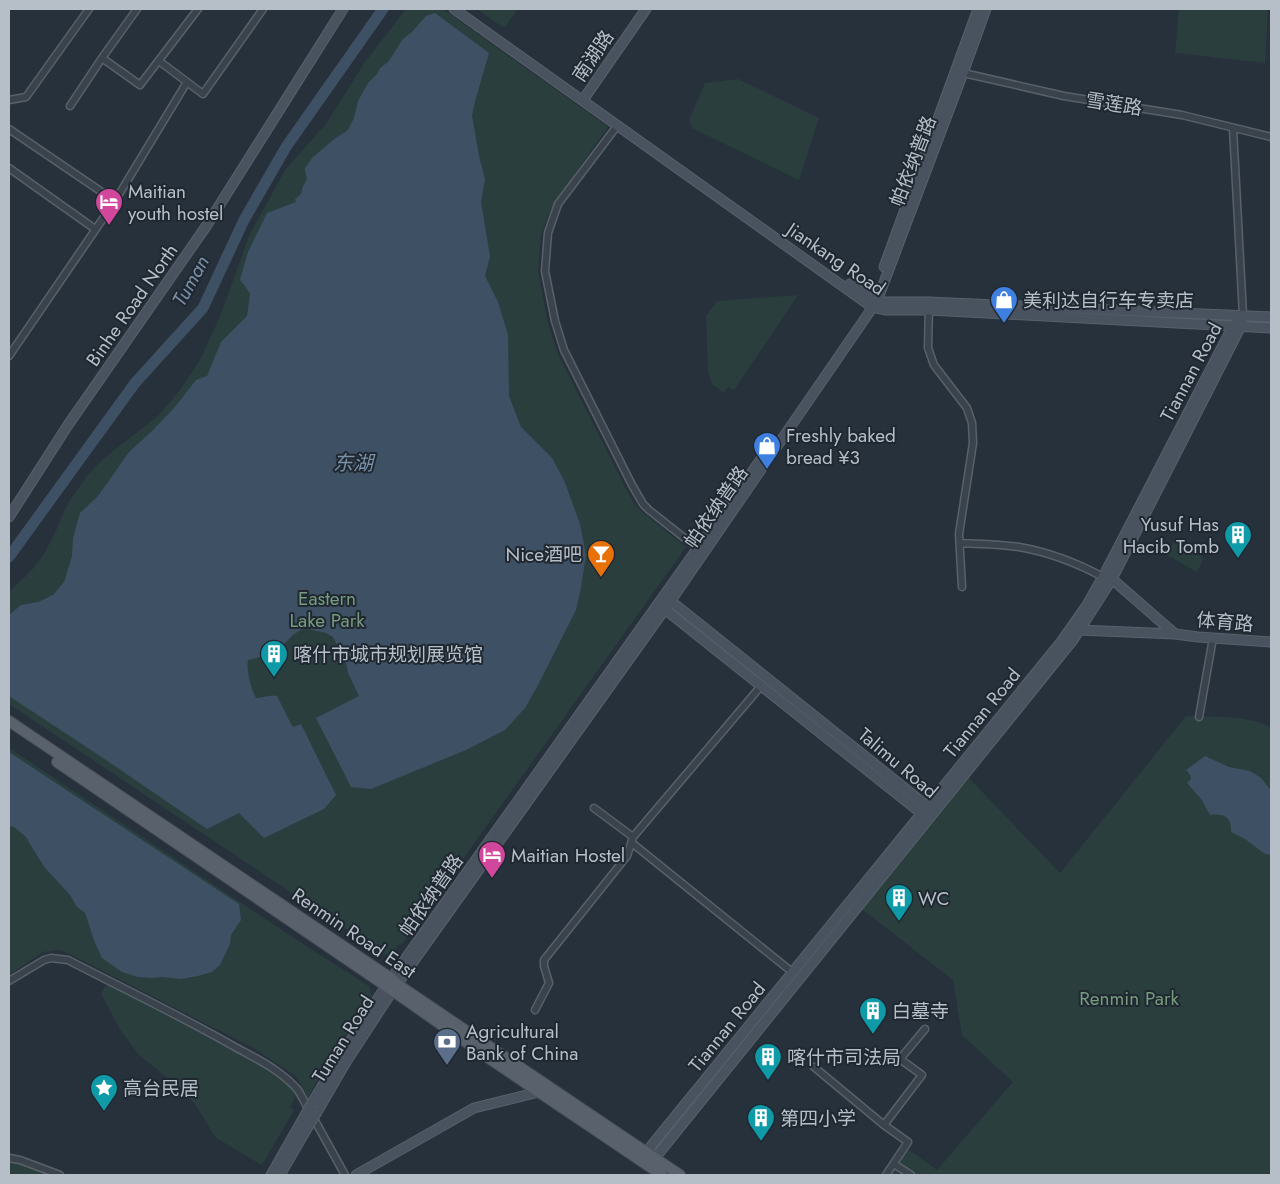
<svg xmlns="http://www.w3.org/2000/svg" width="1280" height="1184" font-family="Jost,'Noto Sans SC',sans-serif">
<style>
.green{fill:#2a3e3e}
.water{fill:#3e5063}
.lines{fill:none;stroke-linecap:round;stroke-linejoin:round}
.river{stroke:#3e5063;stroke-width:11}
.street-casing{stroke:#58616a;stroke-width:9}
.secondary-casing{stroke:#58616a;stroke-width:11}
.primary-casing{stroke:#434c55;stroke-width:12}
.street{stroke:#3a434c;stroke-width:6}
.secondary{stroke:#49525f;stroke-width:9}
.primary{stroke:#59626c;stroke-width:10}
.secondary-bridge-casing{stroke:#58616a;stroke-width:11;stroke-linecap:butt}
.secondary-bridge{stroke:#49525f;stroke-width:9}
.labels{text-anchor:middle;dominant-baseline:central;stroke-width:4;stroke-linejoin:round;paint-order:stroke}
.street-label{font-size:19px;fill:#b6bec7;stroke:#1f2831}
.poi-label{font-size:19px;fill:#b6bec7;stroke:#1f2831;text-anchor:start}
.park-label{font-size:19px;fill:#779b7d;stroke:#1f2831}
.water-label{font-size:20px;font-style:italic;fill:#7a90a8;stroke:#1f2831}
</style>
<rect width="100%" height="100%" fill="#27313c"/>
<!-- green -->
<path class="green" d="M406,9H443L608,127L552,206L541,235L538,272L548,323L557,352L625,487L636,506L642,512L686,547L402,944L398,945L391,955L383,954L9,704V592L32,570L44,554L55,533L67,505L86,477L103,459L158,416L180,390L200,360L221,314L249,236L285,170L326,124L365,62Z
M477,9H518L504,28Z
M1179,9H1268L1265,63L1175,53Z
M738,79L819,118L799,180L692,128L689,120L705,83Z
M798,295L734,390L728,387L724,393L712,384L708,370L706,316L717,301Z
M1174,541L1204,558L1197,572L1167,555Z
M1186,716C1210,717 1252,715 1271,728V1175H886L905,1147L937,1170L1013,1082L962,1035L953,980L858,906L965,774L1060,873Z
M9,748L300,942L369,986L372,995L370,1001L333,1052L308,1098L296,1076L255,1049L70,954L59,950L43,952L9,975Z
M108,984L229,1045L277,1074L287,1082L297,1094L290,1107L294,1110L262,1165L216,1138L195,1104L175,1084L139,1055L121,1031L101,994L104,988Z
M9,1158L60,1175H9Z"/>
<!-- water -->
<path class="water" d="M435,13L489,53L476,98L472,115L479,156L485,179L481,202L490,256L485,276L498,302L508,335L509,396L521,427L552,458L564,480L580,524L586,555L581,588L576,610L536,689L525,708L505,730L466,750L371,789L351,787L316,718L359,696L348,673L347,666L333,637L326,633L304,628L293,635L283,645L280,641L268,648L260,657L248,660C246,670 251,689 256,698C264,698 269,694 277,696L289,720L293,727L301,724L336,795L324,809L264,838L239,813L207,829L106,760L9,696V615L21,605L38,602L53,595L64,582L72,556L73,538L80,513L98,496L129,452L152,431L175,407L196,380L207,376L221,342L247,316L250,294L245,286L240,280L248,252L267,213L296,202L295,199L301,194L303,186L307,179L305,171V168L312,158L333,140L348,130L354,118L358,101L368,83L377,74L380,68L388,62L403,39L412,32L426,16Z
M9,752L239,904L241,920L231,935L230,944L220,965L212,972L198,976L181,979L161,977L152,978L138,977L122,972L102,958L95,943L85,913L77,907L70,895L45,868L33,849L26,837L14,827L9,826Z
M1205,756L1229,767L1250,771L1261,778L1270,789L1271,790V855L1265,854L1245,839L1231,832C1232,817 1224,813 1210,815L1201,799L1187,783L1191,779L1190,775L1186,770Z"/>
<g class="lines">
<!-- river -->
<path class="river" d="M9,557L135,383L203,308L244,220L286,147L383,9"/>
<defs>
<path id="street" d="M102,58L140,85L198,9
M159,61L203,94L263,9
M959,72L1064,96L1182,115L1271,137
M9,100L26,97L89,9
M70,106L102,58L137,9
M617,126L558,204L548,233L545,271L555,321L564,350L632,485L643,504L649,510L697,548
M1233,128L1243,315
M9,129L115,201
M9,168L95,229
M929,306L928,348L934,365L967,408L972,423L973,443L959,534L962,587
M9,356L115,201L187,82
M960,543C979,544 999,544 1019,547C1048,552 1077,563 1103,577
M1199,717L1213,638
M594,808L633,837
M632,843L792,972
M9,981L44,960L51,958L68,960C124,989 181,1016 235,1047C257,1059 281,1070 298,1090L345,1175
M535,1010L549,983L544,966V960L627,856L633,837L761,686
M814,1067L884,1125L908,1142L886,1175
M884,1125L922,1075L900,1059L925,1029
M9,1158L20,1160L60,1175
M894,1164L911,1175"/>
<path id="secondary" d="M454,9L872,307L886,310H929L1271,328
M585,97L646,9
M884,267L978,9
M850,284L874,301L885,302H929L1271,317
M9,517L68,425L207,225L343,9
M1112,579L1175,634L1198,637L1271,642
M667,598L927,806L930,809
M662,607L921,813H927
M1079,630L1175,634
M312,1103L339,1058L386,986L769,448
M317,1112L346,1062L393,990L665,609L877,301L963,73L986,9
M643,1156L1061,642L1087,605L1105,573L1233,326L1243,316
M651,1163L1073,640L1112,579L1241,326L1243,315
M271,1175L304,1117
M280,1175L309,1125
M356,1175L474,1108L539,1092"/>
<path id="primary" d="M9,721L392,979L397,984L680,1175
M57,762L386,986L490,1059L662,1175"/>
</defs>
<!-- street casing -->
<use href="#street" class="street-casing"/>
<!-- secondary casing -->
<use href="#secondary" class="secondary-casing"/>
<!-- primary casing -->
<use href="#primary" class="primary-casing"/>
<!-- street -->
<use href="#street" class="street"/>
<!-- secondary -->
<use href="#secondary" class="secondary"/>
<!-- primary -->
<use href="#primary" class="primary"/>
<defs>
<path id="secondary-bridge" d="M304,1117L312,1103
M309,1125L317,1112"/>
</defs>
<!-- secondary-bridge casing -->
<use href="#secondary-bridge" class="secondary-bridge-casing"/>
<!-- secondary-bridge -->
<use href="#secondary-bridge" class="secondary-bridge"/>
</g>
<!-- icons -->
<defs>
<symbol id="hotel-pin" viewBox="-11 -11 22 30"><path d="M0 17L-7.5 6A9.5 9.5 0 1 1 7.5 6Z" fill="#d1479c" stroke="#1f2831"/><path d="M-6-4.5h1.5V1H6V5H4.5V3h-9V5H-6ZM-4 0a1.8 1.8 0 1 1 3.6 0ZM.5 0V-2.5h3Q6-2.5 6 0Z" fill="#fff"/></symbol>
<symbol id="shop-pin" viewBox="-11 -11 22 30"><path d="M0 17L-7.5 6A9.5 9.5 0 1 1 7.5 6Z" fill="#3f7fe0" stroke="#1f2831"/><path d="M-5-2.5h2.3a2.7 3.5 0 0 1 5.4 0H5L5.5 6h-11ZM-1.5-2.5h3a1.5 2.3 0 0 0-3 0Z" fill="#fff"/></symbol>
<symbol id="building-pin" viewBox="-11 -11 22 30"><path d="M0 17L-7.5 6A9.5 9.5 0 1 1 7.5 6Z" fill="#0f9aa8" stroke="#1f2831"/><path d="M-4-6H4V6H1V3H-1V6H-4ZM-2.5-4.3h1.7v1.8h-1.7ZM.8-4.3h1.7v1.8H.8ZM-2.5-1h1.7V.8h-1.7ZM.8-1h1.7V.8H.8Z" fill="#fff"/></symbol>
<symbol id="bar-pin" viewBox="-11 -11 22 30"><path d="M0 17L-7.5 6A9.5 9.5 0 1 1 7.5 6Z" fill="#e8710a" stroke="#1f2831"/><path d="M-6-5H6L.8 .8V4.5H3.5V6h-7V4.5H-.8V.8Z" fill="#fff"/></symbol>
<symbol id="bank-pin" viewBox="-11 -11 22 30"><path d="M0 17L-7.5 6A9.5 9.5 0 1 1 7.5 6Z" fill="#5c6f8a" stroke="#1f2831"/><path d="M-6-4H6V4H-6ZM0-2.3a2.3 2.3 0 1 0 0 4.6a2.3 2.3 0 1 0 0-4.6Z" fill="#fff"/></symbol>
<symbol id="sight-pin" viewBox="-11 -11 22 30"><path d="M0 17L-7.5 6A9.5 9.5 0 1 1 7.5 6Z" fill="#0f9aa8" stroke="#1f2831"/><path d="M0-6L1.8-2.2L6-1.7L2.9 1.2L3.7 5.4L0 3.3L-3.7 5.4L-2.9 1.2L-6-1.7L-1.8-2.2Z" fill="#fff"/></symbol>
</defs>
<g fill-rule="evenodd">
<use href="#hotel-pin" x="93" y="186" width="32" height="43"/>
<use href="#shop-pin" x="988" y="284" width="32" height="43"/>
<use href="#shop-pin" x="751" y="430" width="32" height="43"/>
<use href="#building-pin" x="1222" y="519" width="32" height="43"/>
<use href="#bar-pin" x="585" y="538" width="32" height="43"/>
<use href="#building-pin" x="258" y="638" width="32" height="43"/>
<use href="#hotel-pin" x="476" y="839" width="32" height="43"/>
<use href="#building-pin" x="883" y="882" width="32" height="43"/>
<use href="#building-pin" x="857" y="995" width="32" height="43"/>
<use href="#bank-pin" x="431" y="1026" width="32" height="43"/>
<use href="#building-pin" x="752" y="1041" width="32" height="43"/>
<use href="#sight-pin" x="88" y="1072" width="32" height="43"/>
<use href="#building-pin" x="745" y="1102" width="32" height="43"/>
</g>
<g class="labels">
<!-- street labels -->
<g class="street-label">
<text transform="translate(593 56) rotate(-56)">南湖路</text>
<text transform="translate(1114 104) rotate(9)">雪莲路</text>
<text transform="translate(913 161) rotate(-69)">帕依纳普路</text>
<text transform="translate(836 259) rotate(34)">Jiankang Road</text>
<text transform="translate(132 305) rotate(-55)">Binhe Road North</text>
<text transform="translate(1191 372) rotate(-62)">Tiannan Road</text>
<text transform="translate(716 507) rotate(-55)">帕依纳普路</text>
<text transform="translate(1225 622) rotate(5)">体育路</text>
<text transform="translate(982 713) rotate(-51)">Tiannan Road</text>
<text transform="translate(898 763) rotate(40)">Talimu Road</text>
<text transform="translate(431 895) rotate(-55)">帕依纳普路</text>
<text transform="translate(354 933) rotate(34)">Renmin Road East</text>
<text transform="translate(727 1027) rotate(-51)">Tiannan Road</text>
<text transform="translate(343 1039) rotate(-58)">Tuman Road</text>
</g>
<!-- poi labels -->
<g class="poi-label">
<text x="128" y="191">Maitian<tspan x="128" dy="22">youth hostel</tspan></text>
<text x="1023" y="300">美利达自行车专卖店</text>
<text x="786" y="435">Freshly baked<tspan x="786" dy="22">bread ¥3</tspan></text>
<text x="1219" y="524" text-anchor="end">Yusuf Has<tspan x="1219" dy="22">Hacib Tomb</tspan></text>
<text x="582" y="554" text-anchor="end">Nice酒吧</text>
<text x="293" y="654">喀什市城市规划展览馆</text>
<text x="511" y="855">Maitian Hostel</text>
<text x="918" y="898">WC</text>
<text x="892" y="1011">白墓寺</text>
<text x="466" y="1031">Agricultural<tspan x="466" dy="22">Bank of China</tspan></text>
<text x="787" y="1057">喀什市司法局</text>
<text x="123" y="1088">高台民居</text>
<text x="780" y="1118">第四小学</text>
</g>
<!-- park labels -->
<g class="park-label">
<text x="327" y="598">Eastern<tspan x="327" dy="22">Lake Park</tspan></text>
<text x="1129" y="998">Renmin Park</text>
</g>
<!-- water labels -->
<g class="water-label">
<text transform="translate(191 281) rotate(-61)">Tuman</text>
<text x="353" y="463">东湖</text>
</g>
</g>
<!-- border -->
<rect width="1280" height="1184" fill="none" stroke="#b6bec7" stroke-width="20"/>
</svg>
